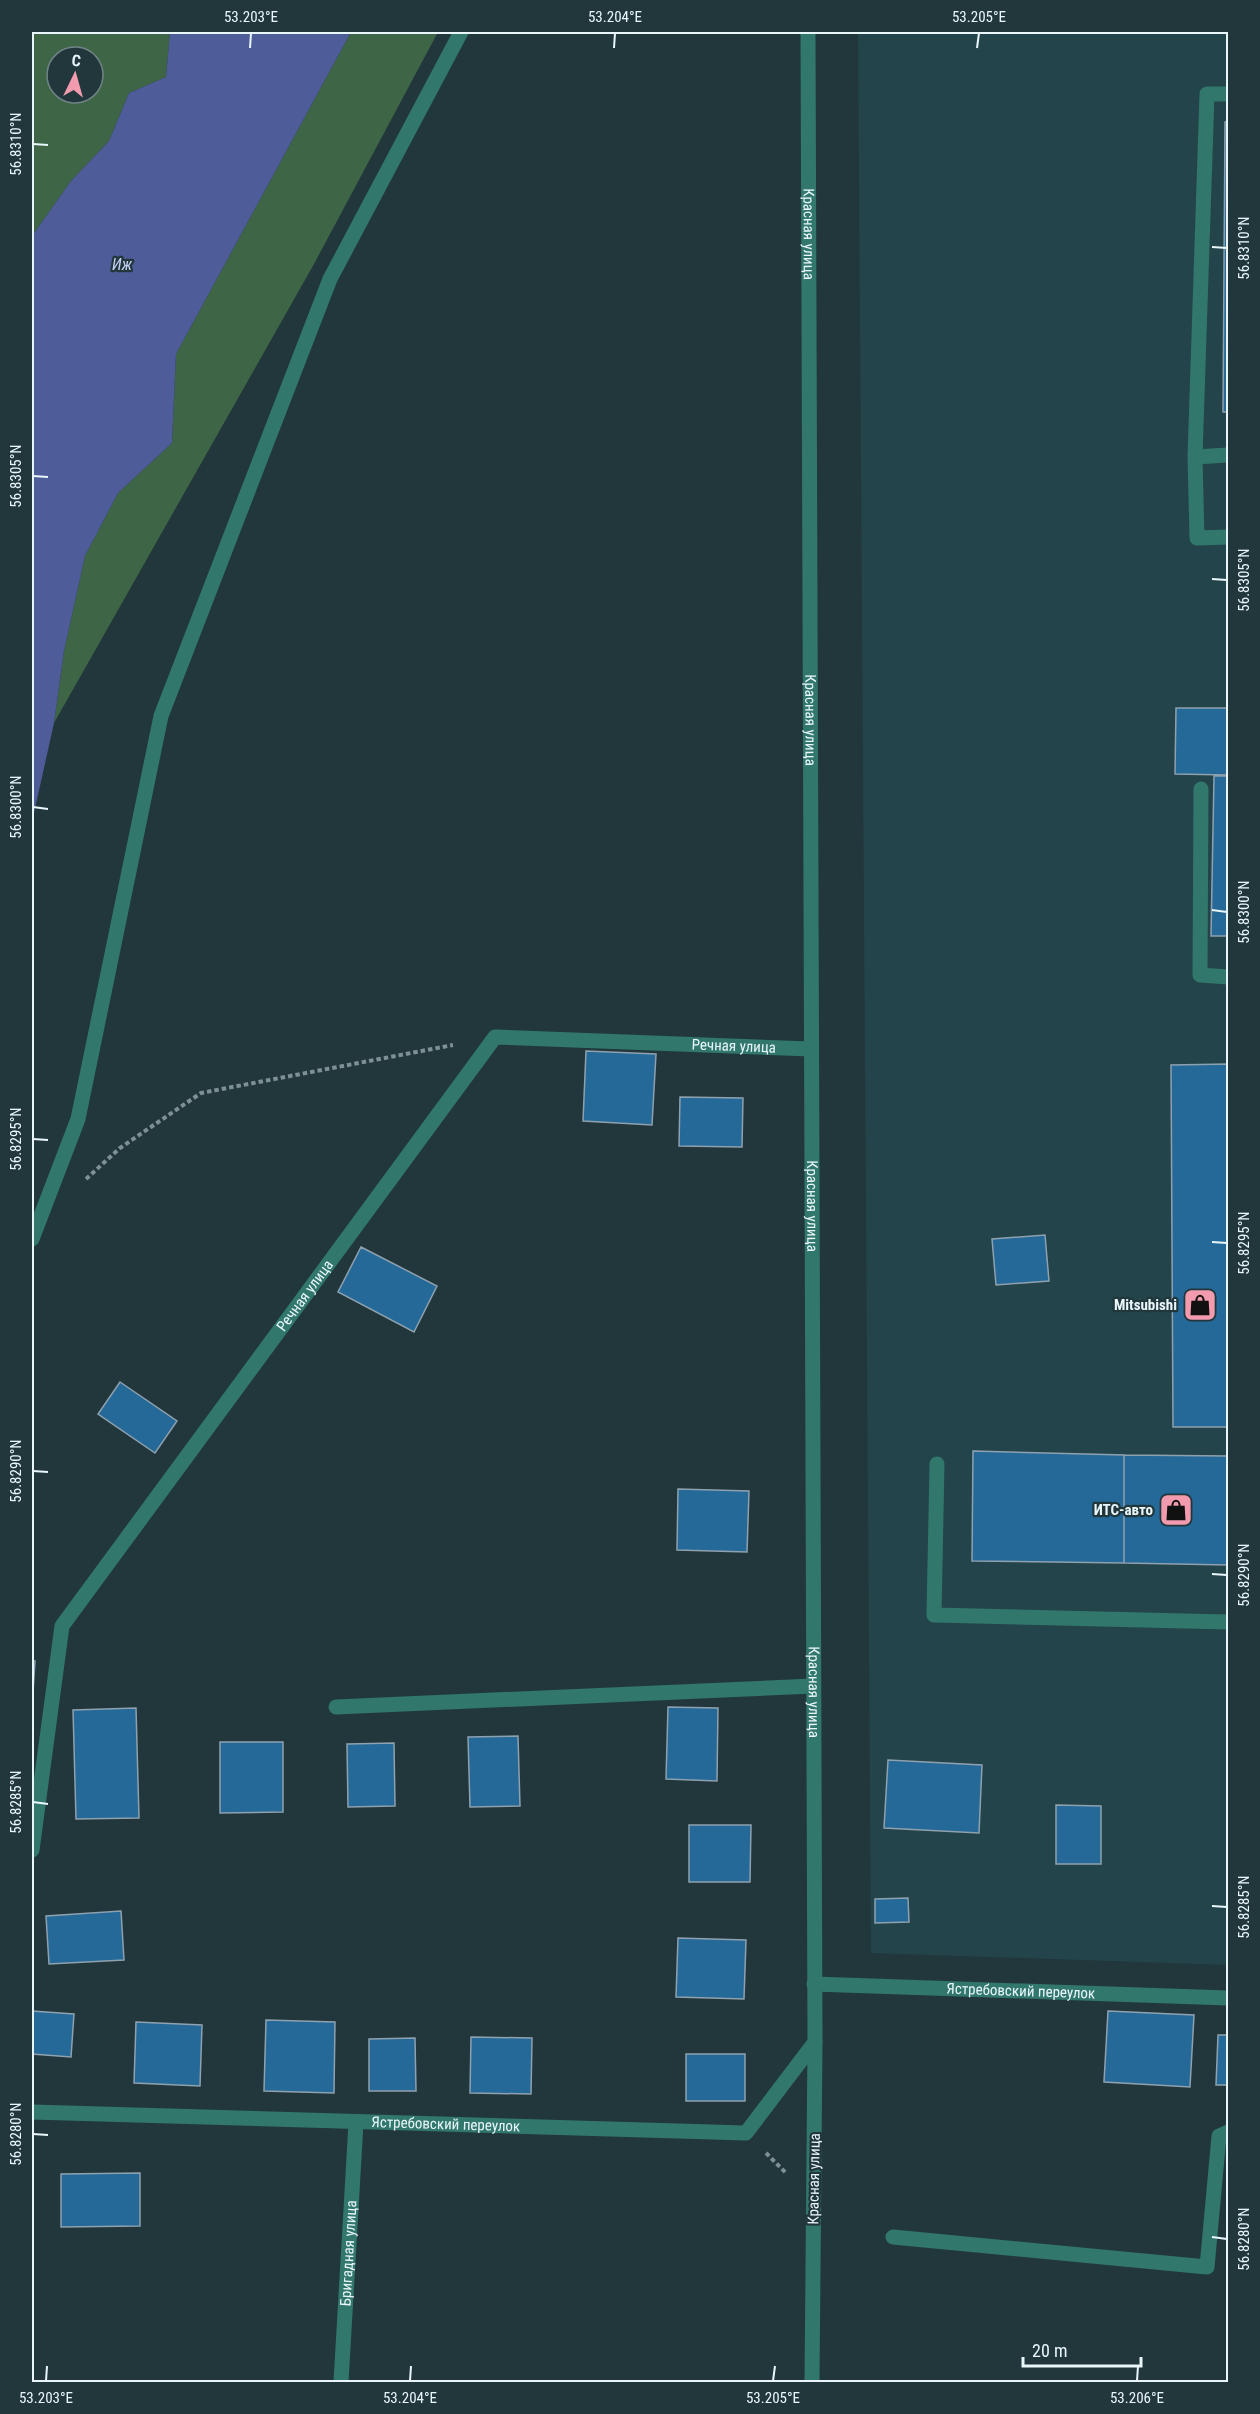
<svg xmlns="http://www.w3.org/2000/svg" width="1260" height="2414" font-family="'Roboto Condensed',sans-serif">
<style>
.built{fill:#23444a}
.green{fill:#3e6546;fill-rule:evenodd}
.water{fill:#4e5c99}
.building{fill:#246997;stroke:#8fa1af;stroke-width:1.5}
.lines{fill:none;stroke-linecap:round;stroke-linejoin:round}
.path{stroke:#7e9094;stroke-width:4;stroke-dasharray:4.5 3;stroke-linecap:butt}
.lane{stroke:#32776b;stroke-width:15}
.street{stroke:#32776b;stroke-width:15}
.ticks{fill:none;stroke:#eaf7fa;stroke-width:2}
.labels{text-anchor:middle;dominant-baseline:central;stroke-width:4.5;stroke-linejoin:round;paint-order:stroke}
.street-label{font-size:15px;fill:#eaf7fa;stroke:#21373c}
.poi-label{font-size:15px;font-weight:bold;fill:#eaf7fa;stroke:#21373c;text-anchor:end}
.water-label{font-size:16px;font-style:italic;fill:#c4cef2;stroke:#21373c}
.neatline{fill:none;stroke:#eaf7fa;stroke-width:2}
.ticks-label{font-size:15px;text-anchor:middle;fill:#eaf7fa}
</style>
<rect width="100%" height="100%" fill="#21373c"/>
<!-- built -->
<path class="built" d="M858,32H1228V1965L871,1953Z"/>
<!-- green -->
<path class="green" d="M32,32H170L166,77L129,93L109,141L71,181L32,236ZM57,57H93V93H57Z
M351,32H438L314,264L54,723L64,651L85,556L118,493L172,443L176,354Z"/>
<!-- water -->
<path class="water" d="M170,32H351L176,354L172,443L118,493L85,556L64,651L54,723L32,822V236L71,181L109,141L129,93L166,77Z"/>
<!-- building -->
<path class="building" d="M1225,122H1228V412H1223Z
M1176,708H1228V775L1175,774Z
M1214,776H1228V936H1211Z
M586,1051L656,1054L652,1125L583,1121Z
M1228,1064V1427H1173L1171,1065Z
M680,1097L743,1098L742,1147L679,1146Z
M1045,1235L1049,1281L996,1285L992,1239Z
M361,1247L437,1286L414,1332L338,1292Z
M120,1382L177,1421L155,1453L98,1414Z
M973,1451L1124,1455V1563L972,1561Z
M1124,1455L1228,1456V1565L1124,1563Z
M678,1489L749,1491L747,1552L677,1550Z
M32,1660L35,1661L32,1707Z
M668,1707L718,1708L717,1781L666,1779Z
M136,1708L139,1818L76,1819L73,1710Z
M518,1736L520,1806L470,1807L468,1737Z
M220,1742H283V1812L220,1813Z
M394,1743L395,1806L348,1807L347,1744Z
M888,1760L982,1765L979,1833L884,1828Z
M1056,1805L1101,1806V1864H1056Z
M689,1825H751L750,1882H689Z
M908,1898L909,1922L875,1923V1899Z
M121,1911L124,1960L49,1964L46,1916Z
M678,1938L746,1940L744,1999L676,1997Z
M32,2011L74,2014L71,2057L32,2054Z
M1108,2011L1194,2015L1190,2087L1104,2082Z
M266,2020L335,2022L334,2093L264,2091Z
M136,2022L202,2025L200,2086L134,2083Z
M1218,2035H1228V2085H1216Z
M471,2037L532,2038L531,2094L470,2093Z
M415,2038L416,2091H369V2039Z
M686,2054H745V2101H686Z
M140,2173V2226L61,2227V2174Z"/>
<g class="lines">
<!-- path -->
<path class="path" d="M86,1179L120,1148L201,1093L453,1045
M766,2153L786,2173"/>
<!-- lane -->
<path class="lane" d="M1228,94H1207L1195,457L1228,455
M1195,457L1197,538L1228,537
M1201,789L1200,975L1228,977
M32,1239L78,1119L161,716L330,279L461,32
M937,1464L934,1615L1228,1622
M336,1707L813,1686
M893,2237L1207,2267L1219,2136L1228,2132"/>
<!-- street -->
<g class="street">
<path id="s1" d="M808,32L815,2042L812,2382"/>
<path id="s2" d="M32,1850L62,1626L495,1037L811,1049"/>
<path id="s3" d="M814,1984L1228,1998"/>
<path id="s4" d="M32,2112L746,2133L815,2042"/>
<path id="s5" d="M341,2382L356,2123"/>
</g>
</g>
<!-- ticks -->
<path class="ticks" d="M250,48L251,33M614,48L615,33M977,48L979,33M33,144L48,145M1212,247L1227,248M33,476L48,477M1212,579L1227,580M33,807L48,809M1212,910L1227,912M33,1139L48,1140M1212,1242L1227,1243M33,1471L48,1472M1212,1574L1227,1575M33,1802L48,1804M1212,1906L1227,1907M33,2134L48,2135M1212,2237L1227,2239M46,2381L47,2366M410,2381L411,2366M773,2381L775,2366M1137,2381L1138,2366"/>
<!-- icons -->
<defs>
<symbol id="shop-square" viewBox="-11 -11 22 22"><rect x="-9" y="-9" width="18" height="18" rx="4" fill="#f29aae" stroke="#21373c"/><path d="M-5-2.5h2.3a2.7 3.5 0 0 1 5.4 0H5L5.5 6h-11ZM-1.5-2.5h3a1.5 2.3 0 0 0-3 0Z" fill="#111"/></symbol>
</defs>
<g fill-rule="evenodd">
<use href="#shop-square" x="1181" y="1286" width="38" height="38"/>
<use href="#shop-square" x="1157" y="1491" width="38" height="38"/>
</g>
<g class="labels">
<!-- street labels -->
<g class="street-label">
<text stroke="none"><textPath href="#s1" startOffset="202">Красная улица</textPath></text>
<text stroke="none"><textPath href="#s1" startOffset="688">Красная улица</textPath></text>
<text stroke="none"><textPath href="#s2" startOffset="1196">Речная улица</textPath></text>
<text stroke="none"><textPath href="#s1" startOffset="1174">Красная улица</textPath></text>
<text stroke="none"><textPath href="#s2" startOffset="636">Речная улица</textPath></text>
<text stroke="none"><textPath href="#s1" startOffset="1660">Красная улица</textPath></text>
<text stroke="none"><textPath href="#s3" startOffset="207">Ястребовский переулок</textPath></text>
<text stroke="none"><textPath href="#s4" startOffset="414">Ястребовский переулок</textPath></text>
<text transform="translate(814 2179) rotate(-89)">Красная улица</text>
<text stroke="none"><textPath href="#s5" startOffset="129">Бригадная улица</textPath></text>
</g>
<!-- poi labels -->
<g class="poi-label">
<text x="1177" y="1305">Mitsubishi</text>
<text x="1153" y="1510">ИТС-авто</text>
</g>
<!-- water labels -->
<g class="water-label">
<text x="122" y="264">Иж</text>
</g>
</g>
<!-- border -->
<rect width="1260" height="2414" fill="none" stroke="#21373c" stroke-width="66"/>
<!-- north arrow -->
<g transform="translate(75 75) rotate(5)"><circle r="28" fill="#21373c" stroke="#718488" stroke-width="1.5"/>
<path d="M0-4.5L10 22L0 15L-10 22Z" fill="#f29aae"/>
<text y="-9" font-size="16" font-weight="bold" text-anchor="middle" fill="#eaf7fa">С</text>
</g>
<!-- scale -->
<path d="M1023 2357v9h118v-9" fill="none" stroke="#eaf7fa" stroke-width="3"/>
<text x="1032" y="2357" font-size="18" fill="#eaf7fa" stroke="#21373c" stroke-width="4.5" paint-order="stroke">20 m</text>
<rect x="33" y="33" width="1194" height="2348" class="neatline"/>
<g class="ticks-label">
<text x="251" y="22">53.203°E</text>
<text x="615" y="22">53.204°E</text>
<text x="979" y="22">53.205°E</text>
<text transform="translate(16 144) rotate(-90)" y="5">56.8310°N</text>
<text transform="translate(1244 248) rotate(-90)" y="5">56.8310°N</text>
<text transform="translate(16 476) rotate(-90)" y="5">56.8305°N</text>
<text transform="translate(1244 580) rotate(-90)" y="5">56.8305°N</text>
<text transform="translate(16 807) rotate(-90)" y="5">56.8300°N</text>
<text transform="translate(1244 912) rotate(-90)" y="5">56.8300°N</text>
<text transform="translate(16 1139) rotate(-90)" y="5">56.8295°N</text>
<text transform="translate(1244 1243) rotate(-90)" y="5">56.8295°N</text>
<text transform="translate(16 1471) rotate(-90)" y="5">56.8290°N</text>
<text transform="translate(1244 1575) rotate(-90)" y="5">56.8290°N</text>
<text transform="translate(16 1802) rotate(-90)" y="5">56.8285°N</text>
<text transform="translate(1244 1907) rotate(-90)" y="5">56.8285°N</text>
<text transform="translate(16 2134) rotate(-90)" y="5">56.8280°N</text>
<text transform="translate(1244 2239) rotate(-90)" y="5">56.8280°N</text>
<text x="46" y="2403">53.203°E</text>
<text x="410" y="2403">53.204°E</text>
<text x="773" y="2403">53.205°E</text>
<text x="1137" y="2403">53.206°E</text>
</g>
</svg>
